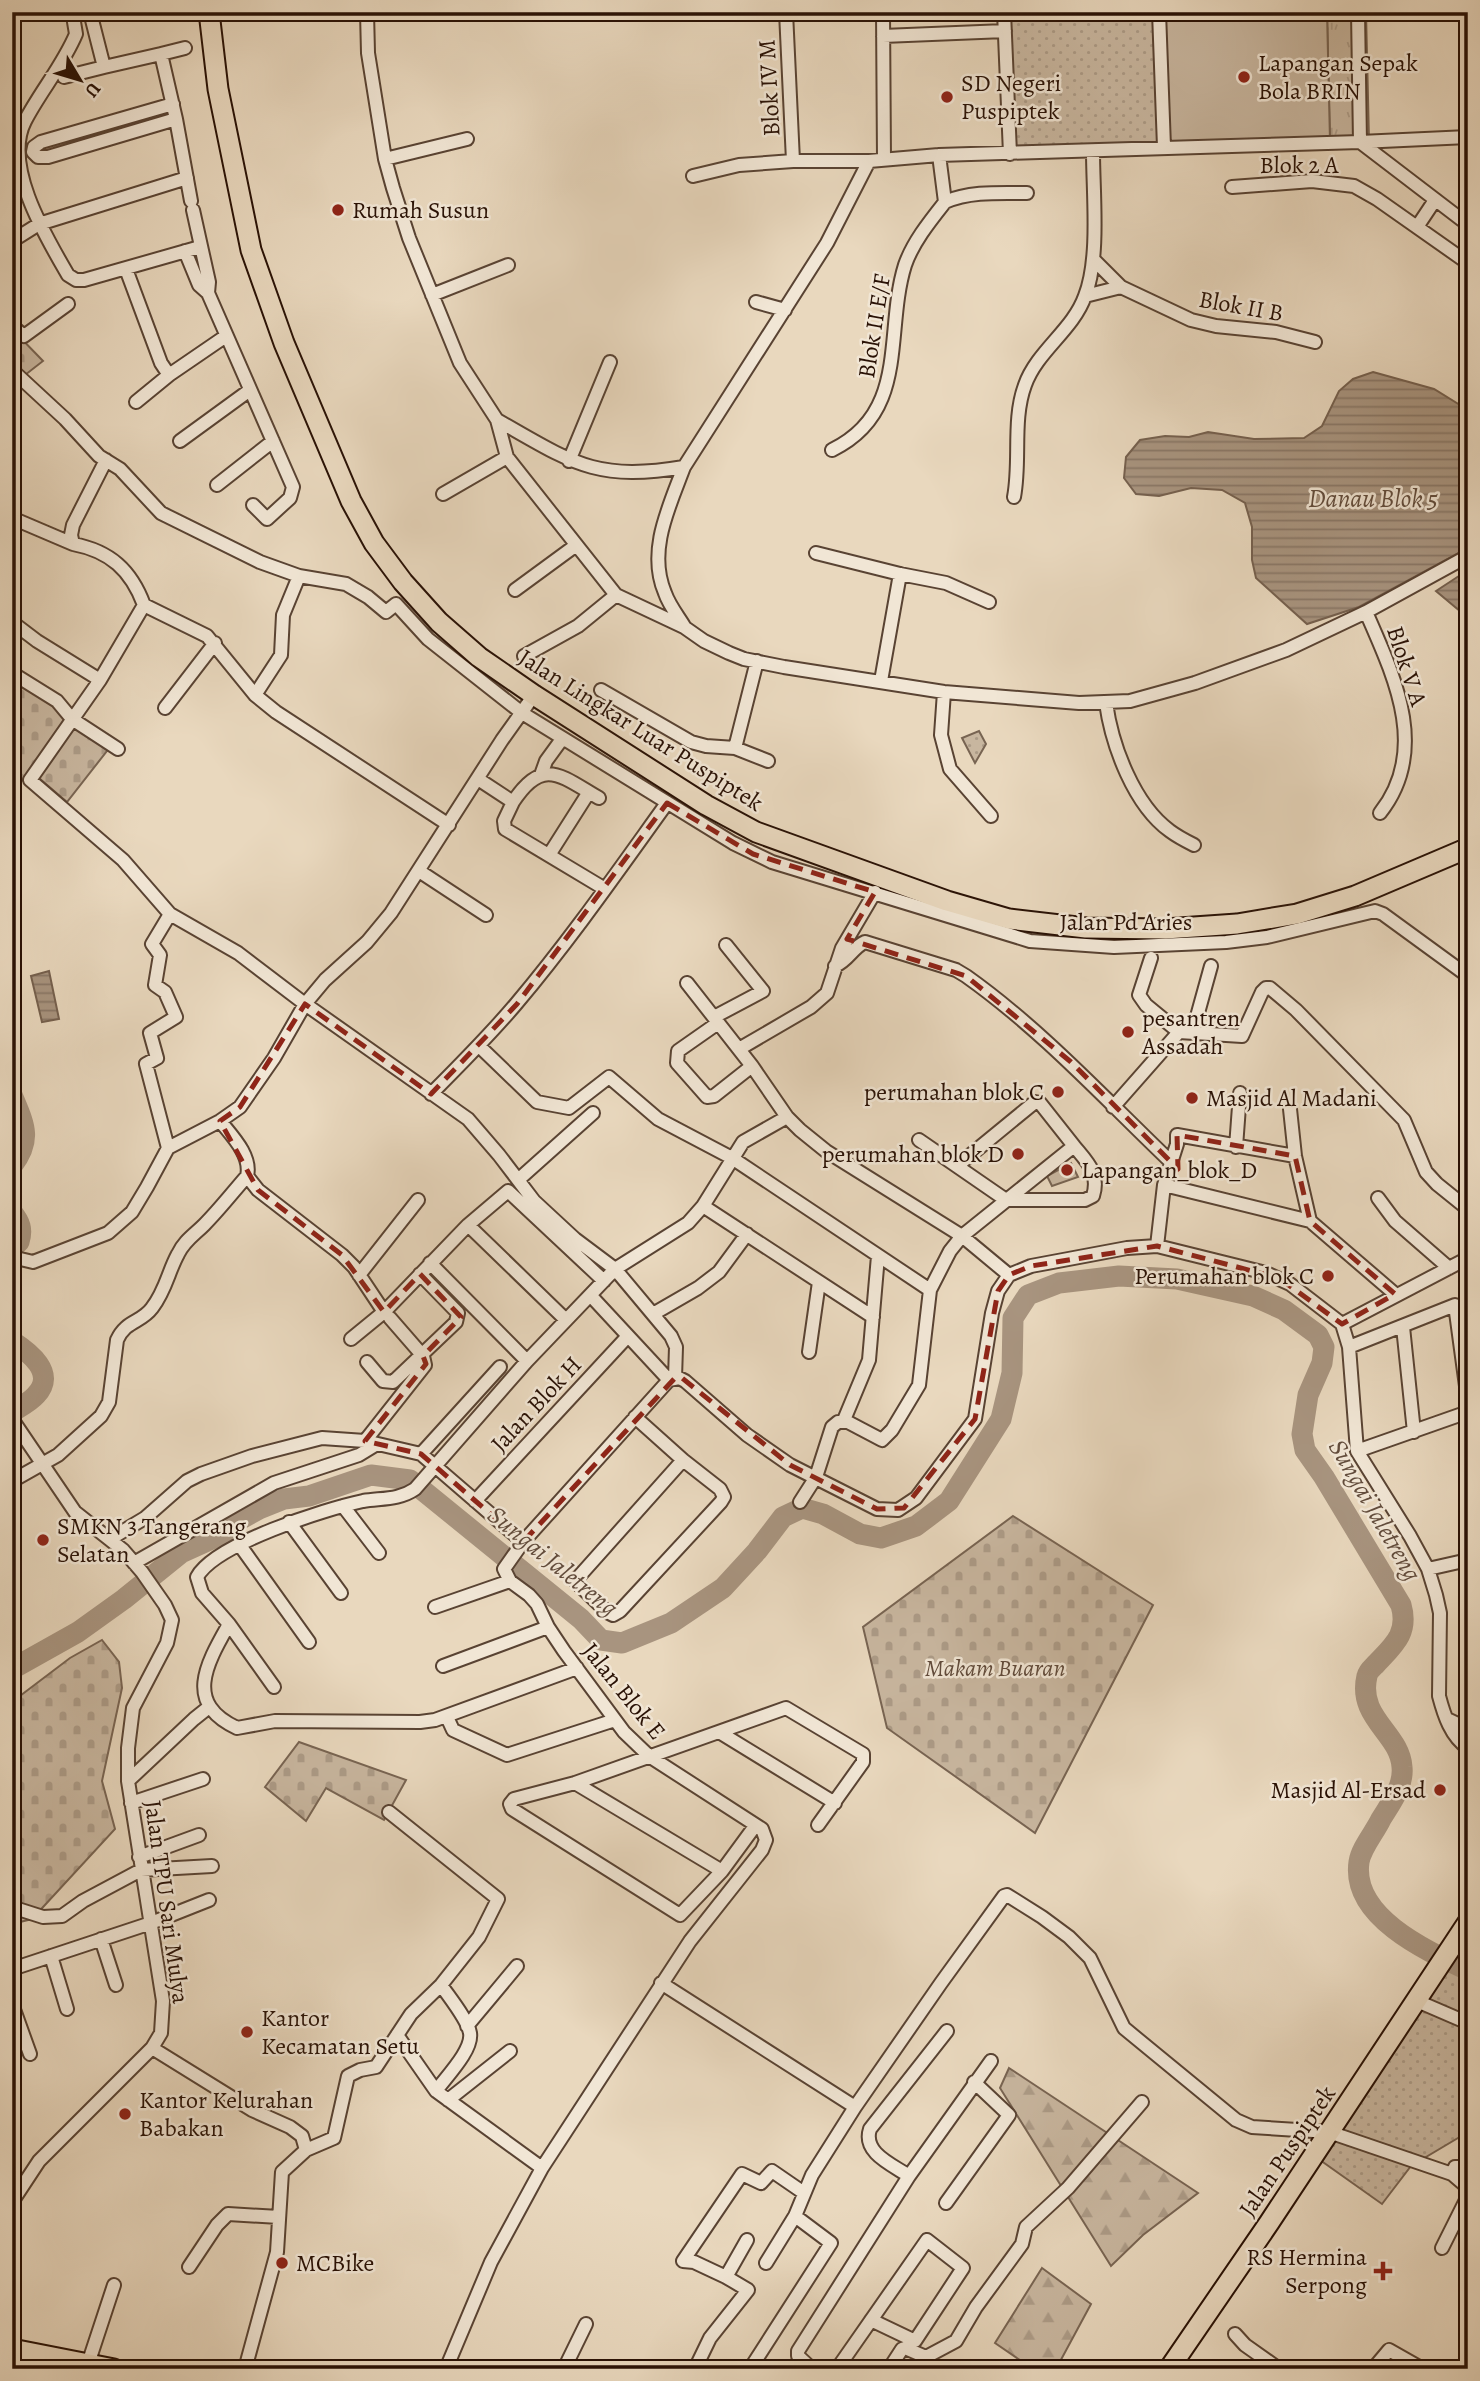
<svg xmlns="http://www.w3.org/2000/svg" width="1480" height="2381" font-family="Alegreya,serif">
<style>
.grass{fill:url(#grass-dots);stroke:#786452;stroke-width:2}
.forest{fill:url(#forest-firs);stroke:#786452;stroke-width:2}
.cemetery{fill:url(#cemetery-stones);stroke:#786452;stroke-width:2}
.park{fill:url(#park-tufts);stroke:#786452;stroke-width:2}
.pitch{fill:#c8b69f;stroke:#786452;stroke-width:2}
.water{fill:url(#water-rules);stroke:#75604e;stroke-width:2}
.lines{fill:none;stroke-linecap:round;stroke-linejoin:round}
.river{stroke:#a8947f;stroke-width:21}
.minor-casing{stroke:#594333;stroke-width:16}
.primary-casing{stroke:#291105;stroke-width:23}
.minor{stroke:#f1e6d5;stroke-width:12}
.primary{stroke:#e9d8be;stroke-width:19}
.marked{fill:none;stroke:#8f2418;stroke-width:5;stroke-dasharray:14 9;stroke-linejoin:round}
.poi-dot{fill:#8f2418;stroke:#f1e6d5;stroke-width:2.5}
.labels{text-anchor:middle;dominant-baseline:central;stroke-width:5;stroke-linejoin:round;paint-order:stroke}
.poi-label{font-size:24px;fill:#291105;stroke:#f1e6d5;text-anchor:start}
.street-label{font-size:24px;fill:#291105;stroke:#f1e6d5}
.park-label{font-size:24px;font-style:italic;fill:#614b3b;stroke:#f1e6d5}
.water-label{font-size:26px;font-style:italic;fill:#624c3c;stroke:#f1e6d5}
</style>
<defs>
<pattern id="grass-dots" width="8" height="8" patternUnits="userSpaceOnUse" patternTransform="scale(1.75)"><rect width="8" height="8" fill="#c8b69f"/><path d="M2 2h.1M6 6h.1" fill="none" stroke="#ac9b87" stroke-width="1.8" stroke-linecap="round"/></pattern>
<pattern id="forest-firs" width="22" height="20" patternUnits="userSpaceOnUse" patternTransform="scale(1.75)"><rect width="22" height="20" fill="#c8b69f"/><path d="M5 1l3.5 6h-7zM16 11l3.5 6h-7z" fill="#ac9b87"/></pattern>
<pattern id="cemetery-stones" width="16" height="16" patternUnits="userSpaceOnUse" patternTransform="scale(1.75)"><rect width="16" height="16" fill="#c8b69f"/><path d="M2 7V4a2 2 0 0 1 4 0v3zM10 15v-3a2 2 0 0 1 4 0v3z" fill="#ac9b87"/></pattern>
<pattern id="park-tufts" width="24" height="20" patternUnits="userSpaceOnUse" patternTransform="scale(1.75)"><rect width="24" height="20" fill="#c8b69f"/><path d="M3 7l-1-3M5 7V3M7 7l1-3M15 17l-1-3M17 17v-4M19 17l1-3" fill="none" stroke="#ac9b87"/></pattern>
<pattern id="water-rules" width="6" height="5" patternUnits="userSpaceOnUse" patternTransform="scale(1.75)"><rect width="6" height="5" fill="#a8947f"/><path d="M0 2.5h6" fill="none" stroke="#897766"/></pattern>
</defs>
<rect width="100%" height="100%" fill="#e9d8be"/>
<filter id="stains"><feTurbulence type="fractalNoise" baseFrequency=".00286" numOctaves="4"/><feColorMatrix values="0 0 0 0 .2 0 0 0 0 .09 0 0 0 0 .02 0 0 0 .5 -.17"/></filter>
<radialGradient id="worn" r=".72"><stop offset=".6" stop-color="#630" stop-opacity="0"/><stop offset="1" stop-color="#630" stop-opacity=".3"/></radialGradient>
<!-- grass -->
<path class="grass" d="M1010,12H1159L1161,145L1013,149Z
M979,731L986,744L975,763L962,738Z
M1468,1936V2132L1411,2166L1382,2204L1320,2160Z"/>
<!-- forest -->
<path class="forest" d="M1009,2068L1198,2193L1143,2235L1111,2266L1000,2088Z
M1042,2268L1091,2304L1056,2369H1033L995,2343Z"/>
<!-- cemetery -->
<path class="cemetery" d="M12,329L43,361L25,375L12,363Z
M12,678L114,742L67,802L32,772L12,789Z
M1013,1516L1153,1605L1035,1833L887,1728L863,1627Z
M102,1640L119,1662L122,1688L102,1781L115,1829L32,1919L12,1924V1702L70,1658Z
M299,1742L406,1780L384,1820L326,1788L306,1821L265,1787Z"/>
<!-- park -->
<path class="park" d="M1327,12H1366L1369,141H1330Z"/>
<!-- pitch -->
<path class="pitch" d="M1159,12H1327L1330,141L1161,145Z
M1071,1163L1078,1177L1052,1186L1047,1176Z"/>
<!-- water -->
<path class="water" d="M1373,372L1434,389L1468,410V548L1359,607L1307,624L1256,578L1252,560V527L1245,503L1222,490L1191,488L1159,496L1136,494L1124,478L1126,457L1140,440L1165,436L1189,437L1208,432L1254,439L1304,438L1322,426L1339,391L1353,379Z
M1468,570V646L1461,612L1436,591Z
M49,971L59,1019L42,1022L31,976Z"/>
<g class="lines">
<!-- river -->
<path class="river" d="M12,1095C24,1124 33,1139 12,1166
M12,1212C20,1222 23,1229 19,1242L12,1247
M12,1341C29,1352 57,1373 36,1395C30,1402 20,1407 12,1412
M12,1669L78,1632L124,1599L181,1553L223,1534L241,1519L259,1509L284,1499L309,1496L371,1475L410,1480L581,1619L601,1640L622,1643L671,1623L723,1588L757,1551L783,1517L802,1508L823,1514L860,1534L881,1538L916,1526L949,1501L1001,1419L1012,1373L1013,1318L1028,1295L1059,1283L1119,1276L1177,1279L1253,1296L1284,1310L1318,1335L1324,1347L1322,1363L1308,1395L1302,1434L1305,1450L1324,1477L1401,1605C1409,1633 1394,1645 1376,1664C1372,1668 1368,1671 1367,1676C1357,1718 1400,1733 1402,1767C1404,1786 1391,1803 1381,1819C1375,1832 1361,1848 1359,1862C1351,1917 1427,1951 1468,1970"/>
<defs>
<path id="minor" d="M68,12L73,16L76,34C63,65 40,92 25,121C2,165 46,237 68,275L76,280H84L200,247
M367,12L368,53L385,159L393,188L409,238L460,363L497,420L507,457L616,595L684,627L704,641L729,653L744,659L784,667L944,692L1079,703L1130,701L1195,683L1286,650L1366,612L1468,556
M786,12L793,161
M883,12L884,159
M1004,12L1010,154
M1159,12L1164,147
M883,36L1005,31
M161,54L185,48
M104,67L161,54L176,119L191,201
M64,77L104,67L90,12
M173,104L41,142L34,147L33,152L38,157H48L176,119
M1360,142L1462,220
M1360,142L1468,137
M385,159L467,139
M693,176L739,165L793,161H869
M1232,187L1312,181L1354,186L1377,199L1468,263
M945,202C970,191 1000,193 1027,193
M193,210L209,282L208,293L293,487L290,498L267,519L253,505
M1417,227L1435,200
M12,241L39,224L187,178
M185,251L199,285L208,293
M1093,259L1121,287L1191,320L1216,326L1276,332L1315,342
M126,269L161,363L169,375L226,336
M432,295L508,265
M1085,296L1121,287
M756,302L785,310
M12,326L24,336L68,304
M12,370L65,419L99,456L120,469L161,513L260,562L299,576L346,584L368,597L386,612L396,604L428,639L522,713L733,843L772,862L1030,941L1114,947L1226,942L1267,937L1375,911L1383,914L1468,976
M136,402L169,375
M497,420C571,462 595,482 684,467L827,243L869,161L939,155L1360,142L1358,12
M180,441L250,390
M832,450C910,412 884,332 905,265C913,242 930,221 945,202L939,155
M106,460L73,525L71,535L73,544C110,551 131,570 144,605L207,636L255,695L276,712L449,825
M569,461L610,362
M684,467C669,507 647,551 665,593C669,605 678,616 684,626
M217,485L273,441
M443,494L507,457
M1014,497C1021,460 1012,420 1025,385C1037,351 1073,330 1085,296C1100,258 1093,193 1093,152
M12,518L73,544
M816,553L900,574L946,583L989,602
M515,590L575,546
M1366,612C1394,676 1430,750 1380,813
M12,622L37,641L100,680L144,605
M524,656L578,626L616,595
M12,673L57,701L72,719L118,749
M100,680L30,780L123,860L170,914L238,953L305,1004L468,1119L499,1155L534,1201L575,1239L615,1269L671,1336L676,1347L675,1378
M881,681L900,574
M601,690L691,742L706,746L735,748L768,761
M944,692L941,735L950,769L991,816
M255,695L281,655L283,615L299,576
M1106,703C1112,746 1134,805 1170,831C1178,837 1186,841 1194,845
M165,708L215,643
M735,748L757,661
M541,775L546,761L562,739
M478,779L513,802L504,821L505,829L605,889
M513,802C543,756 561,776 599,798
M549,855L589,792
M419,871L486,915
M1151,958L1139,995L1146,1005L1179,1032L1242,1036L1262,992L1266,988H1270L1296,1010L1404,1120L1426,1172L1437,1184L1468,1209
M835,966C848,961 853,947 865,942L956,970L966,976C1042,1030 1104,1098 1171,1162
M687,983L752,1066L787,1117L800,1130L826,1151L962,1236L1009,1275
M714,1017L763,991L726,945
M718,1023L678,1051L677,1063L707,1097L714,1096L752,1066
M1193,1031L1211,966
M479,1046L537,1102L569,1108L609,1077L658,1119L732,1158L930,1290
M739,1049L811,1007L827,993L842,948L875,892
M431,1094C460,1065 489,1036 516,1004C570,940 618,871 667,803
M1113,1107L1179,1032
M1290,1109L1295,1156L1310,1221L1395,1294
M1236,1147L1240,1093
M168,1148L146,1064L157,1058L150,1033L176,1017L165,992L155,985L160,955L152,944L170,914
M957,1166L1035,1102L1040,1103L1074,1146
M247,1176L258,1190L342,1255L354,1267L384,1312
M518,1180L593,1113
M1164,1185L1310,1221
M1378,1198L1395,1221L1449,1268
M703,1206L873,1317
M468,1225L565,1319
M1157,1246L1164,1185L1177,1144V1135L1295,1156
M878,1256L869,1360L844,1420L882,1440L892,1430L919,1385L930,1290L950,1251L962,1236L1074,1146C1087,1162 1100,1173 1093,1196L1085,1200H1006L919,1140
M12,1257L33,1262L108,1233L132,1212L147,1187L168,1148L220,1121L240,1107L274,1058L305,1004L325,980L367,942L391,913L502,740L534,695
M430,1263L527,1361
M359,1275L418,1200
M591,1296L669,1380
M653,1314L698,1288L719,1272L747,1234
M1342,1324L1468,1258
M1403,1327L1414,1432
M351,1339L384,1312L468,1225L508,1191L604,1281
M1349,1347L1455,1305L1468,1401
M809,1352L819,1282
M367,1362L383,1381L393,1382L456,1322L458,1313L420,1274
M635,1417L683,1460L720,1489L724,1497L721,1502L620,1611L613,1615L607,1612L575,1581L683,1460
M12,1419L75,1512L123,1550L142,1572L165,1605L172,1620L167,1643L133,1708L128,1748V1781L163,2001L161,2033L152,2048L39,2161L12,2202
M365,1441L425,1365L423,1356L390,1318
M1357,1451L1468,1412
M421,1454L500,1367
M12,1481L58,1455L101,1416L109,1402L117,1340C126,1320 141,1323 152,1308C166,1290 168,1272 178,1254C184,1241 194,1235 204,1225C219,1210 233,1192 247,1176C252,1156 232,1136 220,1121
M475,1501L628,1336
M800,1502L816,1477L832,1427L838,1422H846
M343,1506L379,1553
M289,1522L341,1593
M110,1539L145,1518L187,1481L201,1474L252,1456L322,1438L365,1441L421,1454L523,1542
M239,1544L309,1642
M134,1563L274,1483L359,1455L377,1444
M1428,1569L1468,1560
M435,1607L510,1581
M229,1624C207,1663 183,1703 237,1728L275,1721L420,1722L435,1720L577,1668
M443,1666L548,1627
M274,1687L229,1624L202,1593L197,1577C215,1544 325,1509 363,1501C382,1498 399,1500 415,1489L527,1361L615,1269L688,1223L703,1206L743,1142L787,1117
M447,1717L453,1730L507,1755L615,1720
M1447,1719L1468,1729
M719,1732L835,1803
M128,1781L194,1719L209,1707
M575,1783L722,1871L680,1915L512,1809L510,1804L514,1799L575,1783L786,1708L863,1754V1762L818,1825
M131,1803L203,1779
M139,1857L199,1835
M722,1871L755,1826
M12,1913L18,1909L43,1917L62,1916L83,1901L141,1870L212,1866
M101,1939L116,1985
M51,1956L67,2009
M12,1969L151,1923L209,1900
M661,1983L855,2107
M1417,2001L1468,2023
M12,2004L30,2054
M467,2026L517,1966
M397,2035L436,2091L542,2168
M152,2048L252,2110L290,2127L302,2136L306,2150
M436,2091C446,2077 473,2050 470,2033C468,2020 449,1997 441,1985
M448,2100L510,2051
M1452,2174L1455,2167H1468
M909,2176L991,2061
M946,2203L1009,2115L974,2082
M683,2261L742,2174L761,2183L772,2171L804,2193
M683,2261L694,2262L726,2277
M766,2263L795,2216
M189,2267L217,2225L228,2214L279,2217
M1235,2334L1245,2345L1279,2369
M88,2364L114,2285
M245,2369L277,2252L282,2172L306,2150L334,2138L348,2076L360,2070L376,2067L411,2014L441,1985L479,1937L498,1899L389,1812
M446,2369L491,2262L542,2168L690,1941L762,1850L766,1840L762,1829L649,1756L624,1732L564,1651L548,1627L537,1604L529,1595L510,1581L504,1569L523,1542L669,1380L679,1378L685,1381L747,1435L790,1465L877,1509L898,1510L916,1498L975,1419L992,1313L998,1291L1009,1275L1031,1266L1127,1248L1157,1246L1266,1273L1290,1284L1342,1324L1349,1347L1357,1451L1410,1536L1428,1569L1436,1595L1440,1613L1439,1696C1444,1715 1451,1737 1468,1748
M564,2369L586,2324
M695,2369L710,2338L748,2290L726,2277L747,2240
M750,2369L831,2243L795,2216L812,2175L855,2107L941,1983L1004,1896L1007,1895L1042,1917L1069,1937L1090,1958L1124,2028L1236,2120L1252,2127L1329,2132L1452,2174L1466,2186L1467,2198L1442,2248
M812,2369L798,2356V2351L909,2176C893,2165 862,2153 870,2129L947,2031
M837,2369L927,2240L963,2268L915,2341L871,2320
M889,2369L902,2349L905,2348L926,2357L956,2341L976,2307L1022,2244L1026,2227L1068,2188L1142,2102
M1373,2369L1389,2350L1419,2367V2369"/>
<path id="primary" d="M209,12L218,89L251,250L284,343L351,501L374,543L403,582L439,622L479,657L534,695L706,805L756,832L947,901L1009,919L1086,928L1165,929L1237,924L1297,914L1355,896L1468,848
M12,2349L114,2369
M1169,2369L1269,2223L1468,1922"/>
</defs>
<!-- minor casing -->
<use href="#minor" class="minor-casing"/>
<!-- primary casing -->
<use href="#primary" class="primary-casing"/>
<!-- minor -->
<use href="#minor" class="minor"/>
<!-- primary -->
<use href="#primary" class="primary"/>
</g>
<!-- marked area -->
<path class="marked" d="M667,803L753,854L875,892L847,939L966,976L1071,1062L1178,1169L1177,1135L1295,1156L1310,1221L1395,1294L1342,1324L1279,1278L1157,1246L1031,1266L1009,1275L998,1291L975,1419L904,1508L877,1509L790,1465L682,1378H675L523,1542L421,1454L365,1441L426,1364L423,1356L461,1317L420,1274L384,1312L342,1255L258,1190L220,1121L240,1107L305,1004L431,1094L517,1004Z"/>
<!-- markers -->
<g class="poi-dot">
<circle cx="1244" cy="77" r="7"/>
<circle cx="947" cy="97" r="7"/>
<circle cx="338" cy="210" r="7"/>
<circle cx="1128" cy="1032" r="7"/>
<circle cx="1058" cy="1092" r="7"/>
<circle cx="1192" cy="1098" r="7"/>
<circle cx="1018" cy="1154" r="7"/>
<circle cx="1067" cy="1170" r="7"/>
<circle cx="1328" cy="1276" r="7"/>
<circle cx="43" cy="1540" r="7"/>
<circle cx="1440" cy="1790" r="7"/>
<circle cx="247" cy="2032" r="7"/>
<circle cx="125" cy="2114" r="7"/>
<circle cx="282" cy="2263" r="7"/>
<path d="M1379.5 2260.5h7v7h7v7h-7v7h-7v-7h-7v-7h7z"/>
</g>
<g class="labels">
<!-- poi labels -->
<g class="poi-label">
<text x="1258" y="63">Lapangan Sepak<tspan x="1258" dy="28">Bola BRIN</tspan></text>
<text x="961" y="83">SD Negeri<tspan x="961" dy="28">Puspiptek</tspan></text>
<text x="352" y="210">Rumah Susun</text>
<text x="1142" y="1018">pesantren<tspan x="1142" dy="28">Assadah</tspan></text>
<text x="1044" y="1092" text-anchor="end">perumahan blok C</text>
<text x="1206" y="1098">Masjid Al Madani</text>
<text x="1004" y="1154" text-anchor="end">perumahan blok D</text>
<text x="1081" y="1170">Lapangan_blok_D</text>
<text x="1314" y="1276" text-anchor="end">Perumahan blok C</text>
<text x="57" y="1526">SMKN 3 Tangerang<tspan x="57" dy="28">Selatan</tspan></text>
<text x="1426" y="1790" text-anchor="end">Masjid Al-Ersad</text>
<text x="261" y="2018">Kantor<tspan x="261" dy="28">Kecamatan Setu</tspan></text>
<text x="139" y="2100">Kantor Kelurahan<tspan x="139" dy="28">Babakan</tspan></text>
<text x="1367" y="2257" text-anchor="end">RS Hermina<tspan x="1367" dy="28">Serpong</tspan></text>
<text x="296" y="2263">MCBike</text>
</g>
<!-- street labels -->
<g class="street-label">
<text transform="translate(769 88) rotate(-93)">Blok IV M</text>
<text x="1299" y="165">Blok 2 A</text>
<text transform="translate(1241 306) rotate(10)">Blok II B</text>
<text transform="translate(874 326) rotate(-81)">Blok II E/F</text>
<text transform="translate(1407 666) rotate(72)">Blok V A</text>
<text transform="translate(641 730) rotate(32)">Jalan Lingkar Luar Puspiptek</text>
<text x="1126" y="922">Jalan Pd Aries</text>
<text transform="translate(536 1404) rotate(-47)">Jalan Blok H</text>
<text transform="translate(624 1691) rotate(51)">Jalan Blok E</text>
<text transform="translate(167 1902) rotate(82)">Jalan TPU Sari Mulya</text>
<text transform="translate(1287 2151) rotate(-56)">Jalan Puspiptek</text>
</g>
<!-- park labels -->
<g class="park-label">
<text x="995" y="1668">Makam Buaran</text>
</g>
<!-- water labels -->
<g class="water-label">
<text x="1373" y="498">Danau Blok 5</text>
<text transform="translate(1375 1510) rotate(60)">Sungai Jaletreng</text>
<text transform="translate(553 1561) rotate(39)">Sungai Jaletreng</text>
</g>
</g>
<!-- margin -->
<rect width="1480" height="2381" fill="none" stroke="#e9d8be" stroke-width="42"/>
<rect x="14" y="14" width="1452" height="2353" fill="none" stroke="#291105" stroke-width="3.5"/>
<rect x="21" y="21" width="1438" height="2339" fill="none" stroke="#291105" stroke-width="2"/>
<!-- north arrow -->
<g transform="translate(80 80) rotate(128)" stroke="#f1e6d5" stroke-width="5" paint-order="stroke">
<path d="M0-5L12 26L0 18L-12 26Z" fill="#291105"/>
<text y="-10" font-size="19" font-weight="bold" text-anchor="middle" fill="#291105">U</text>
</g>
<rect width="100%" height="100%" filter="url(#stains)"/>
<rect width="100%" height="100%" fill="url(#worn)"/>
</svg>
